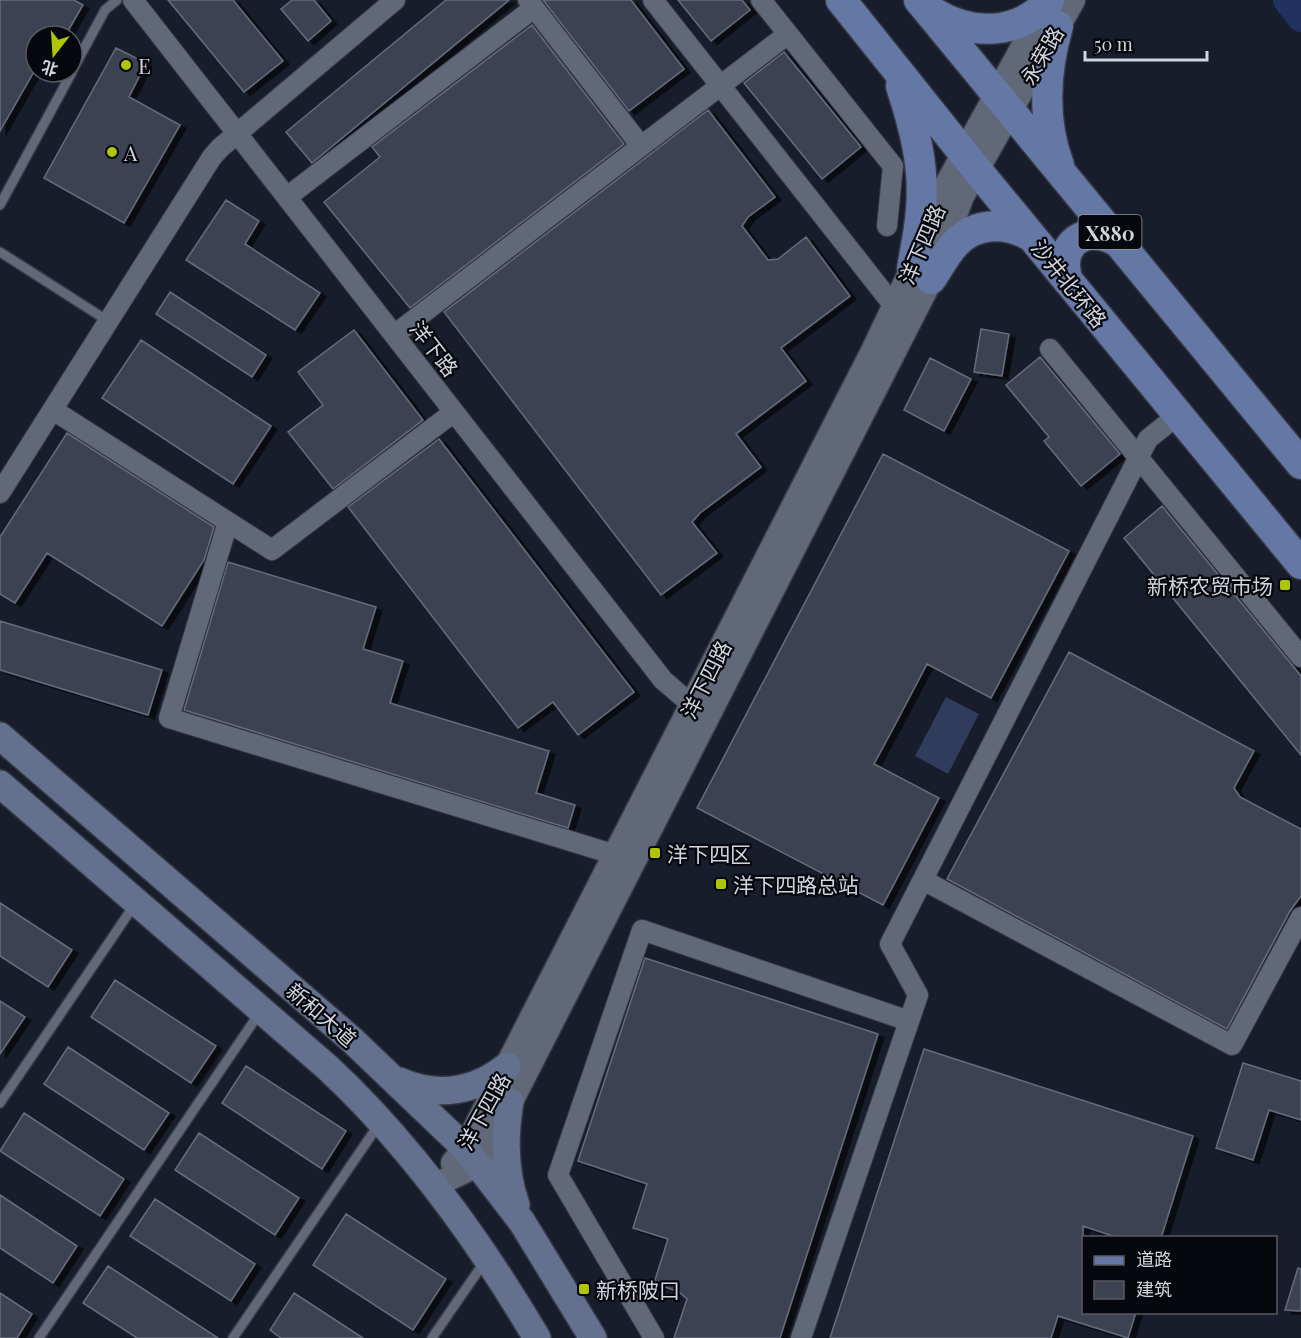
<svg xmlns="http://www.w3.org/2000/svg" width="1301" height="1338" font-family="'Playfair Display','Noto Sans SC',serif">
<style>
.green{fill:#303c5b}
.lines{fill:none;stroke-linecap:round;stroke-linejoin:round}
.river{stroke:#223260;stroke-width:28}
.building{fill:#3d4353;stroke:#656c7d;stroke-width:1.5;filter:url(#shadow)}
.service-casing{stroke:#353844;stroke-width:12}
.minor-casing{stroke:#353844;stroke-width:22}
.tertiary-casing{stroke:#353844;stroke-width:27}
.secondary-casing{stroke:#353844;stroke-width:30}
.primary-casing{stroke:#353844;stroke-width:33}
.service{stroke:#616878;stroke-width:9}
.minor{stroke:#616878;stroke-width:20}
.tertiary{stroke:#616878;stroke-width:24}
.secondary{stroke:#63708e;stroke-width:27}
.primary{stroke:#6577a4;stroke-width:30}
.poi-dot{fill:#afc507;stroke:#06080d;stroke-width:2}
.labels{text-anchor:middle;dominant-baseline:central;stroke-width:4.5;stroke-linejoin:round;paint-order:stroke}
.shield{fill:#06080d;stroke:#9598a0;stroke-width:1.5}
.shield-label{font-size:20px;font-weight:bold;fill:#d2d5df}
.street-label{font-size:21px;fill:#d2d5df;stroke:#06080d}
.poi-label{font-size:21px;fill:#d2d5df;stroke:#06080d;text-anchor:start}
</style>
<defs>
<filter id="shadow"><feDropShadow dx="6" dy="3.5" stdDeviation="0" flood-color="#0009"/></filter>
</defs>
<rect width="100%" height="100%" fill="#181d2b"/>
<!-- green -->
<path class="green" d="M946,697L979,714L948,774L915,756Z"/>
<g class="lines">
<!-- river -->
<path class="river" d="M1287,0L1301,18"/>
</g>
<!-- building -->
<path class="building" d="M0,0H74L83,5L65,36H36V68L0,131Z
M168,0H233L283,61L244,92Z
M292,0H314L331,21L308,41L281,9Z
M446,0H509L312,163L286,132Z
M543,0H631L684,69L629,111Z
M678,0H742L750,10L711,41Z
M532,25L624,144L410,308L324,202L380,157L372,147Z
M116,48L146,63L129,97L180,125L124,223L44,178Z
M784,52L861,147L822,179L744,83Z
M708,110L775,197L748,217L742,226L768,260L778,259L806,237L850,296L781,348L806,381L736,434L761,467L700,513L692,522L717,553L661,595L444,312Z
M226,200L259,221L245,244L320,293L295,330L186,260Z
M170,292L266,355L252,377L156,314Z
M981,329L1009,334L1002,376L974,372Z
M354,330L423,420L333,489L288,432L323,405L298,372Z
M141,340L271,426L233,484L102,398Z
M1040,357L1120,454L1081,486L1044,441L1049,437L1006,385Z
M930,358L971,379L944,431L904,410Z
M67,433L214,527L204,560L162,626L47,553L15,603L0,594V537Z
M439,439L634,692L578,735L553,702L518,728L348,507Z
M883,454L1069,551L991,698L927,664L896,723L874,764L939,798L883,905L697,808Z
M1162,506L1301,676V755L1124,538Z
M228,562L376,607L363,649L403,661L390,703L549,751L536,793L575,805L568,828L184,710Z
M0,621L162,670L148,715L0,670Z
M1069,652L1254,751L1234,788L1240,797L1301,829V896L1290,911L1227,1029L947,879Z
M0,903L72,950L48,987L0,956Z
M645,958L878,1034L780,1338H674L687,1299L679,1292L654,1283L668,1239L633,1228L647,1184L578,1161Z
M115,980L216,1046L191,1083L91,1017Z
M0,1001L25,1017L0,1054Z
M68,1047L169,1113L144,1150L44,1084Z
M924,1049L1193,1136L1161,1238H1119L1083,1226V1312H1136L1128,1338L1058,1316L1051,1338H830Z
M1243,1063L1301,1081V1120L1269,1110L1253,1160L1216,1148Z
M246,1066L346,1131L322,1169L222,1103Z
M24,1113L124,1179L100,1216L0,1151Z
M199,1133L299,1198L275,1235L175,1170Z
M0,1195L77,1246L53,1283L0,1248Z
M155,1199L255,1264L231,1301L130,1236Z
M346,1214L446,1279L413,1330L313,1265Z
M108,1266L218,1338H137L83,1303Z
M1298,1268L1301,1269V1311L1285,1310Z
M0,1293L32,1314L17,1338H0Z
M294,1293L363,1338H281L270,1330Z"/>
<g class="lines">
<defs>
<path id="service" d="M72,71L105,10L117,0
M0,205L72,72
M0,252L108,321
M0,1103L135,904
M39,1338L260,1012
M233,1338L379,1124
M432,1338L485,1261"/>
<path id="minor" d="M133,0L663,680L685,699L705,709
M528,0L641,146
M653,0L894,306
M761,0L893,166L887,226
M287,197L534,8
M394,335L788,34
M1050,349L1301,657
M53,410L272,550L454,412
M0,493L212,157L220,148L395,0
M228,522L169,718L629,859
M923,880L1232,1045L1301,917
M654,1338L558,1175L642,930L909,1021
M801,1338L918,995L890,944L1148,439L1178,415"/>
<path id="tertiary" d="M453,1163L465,1148L873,351L912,269L947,184L1045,7
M434,1186L479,1164L931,279L962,196L1073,0"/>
<path id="secondary" d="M0,736L352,1040L465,1148L522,1222L593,1338
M0,784L327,1067C411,1145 479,1240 537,1338
M399,1081C438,1098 474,1092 507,1066
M510,1102C504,1137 504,1171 516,1205"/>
<path id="primary" d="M841,0L977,170L1301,564
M919,0L1301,464
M933,12C971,36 1018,36 1049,1
M1058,26C1045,71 1042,121 1059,165
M901,86C914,126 925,167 921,209C920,229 915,249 912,269
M931,279C939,267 946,254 955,244C976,221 1008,222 1032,237
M1068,281C1055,244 1087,221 1119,243"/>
</defs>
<!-- service casing -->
<use href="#service" class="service-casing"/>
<!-- minor casing -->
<use href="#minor" class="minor-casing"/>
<!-- tertiary casing -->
<use href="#tertiary" class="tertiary-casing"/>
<!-- secondary casing -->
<use href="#secondary" class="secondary-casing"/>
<!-- primary casing -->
<use href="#primary" class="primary-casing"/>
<!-- service -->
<use href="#service" class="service"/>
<!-- minor -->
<use href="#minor" class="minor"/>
<!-- tertiary -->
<use href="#tertiary" class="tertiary"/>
<!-- secondary -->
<use href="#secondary" class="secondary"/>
<!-- primary -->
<use href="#primary" class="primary"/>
</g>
<!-- markers -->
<g class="poi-dot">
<circle cx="126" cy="65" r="6"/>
<circle cx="112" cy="152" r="6"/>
<rect x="1279" y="579" width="12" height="12" rx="3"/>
<rect x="649" y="847" width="12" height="12" rx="3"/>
<rect x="715" y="878" width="12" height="12" rx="3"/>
<rect x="578" y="1283" width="12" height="12" rx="3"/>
</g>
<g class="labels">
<!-- shield labels -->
<rect class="shield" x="1078.5" y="215" width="63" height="34" rx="4.5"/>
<g class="shield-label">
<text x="1110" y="232">X880</text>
</g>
<!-- street labels -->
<g class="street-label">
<text transform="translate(1041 55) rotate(-60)">永荣路</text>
<text transform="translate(921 244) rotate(-67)">洋下四路</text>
<text transform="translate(1070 283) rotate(51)">沙井北环路</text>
<text transform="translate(435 348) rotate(52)">洋下路</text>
<text transform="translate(705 679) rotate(-63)">洋下四路</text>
<text transform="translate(322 1014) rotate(41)">新和大道</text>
<text transform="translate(483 1111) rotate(-61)">洋下四路</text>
</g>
<!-- poi labels -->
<g class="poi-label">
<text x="138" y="65">E</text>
<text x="124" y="152">A</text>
<text x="1273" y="585" text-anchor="end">新桥农贸市场</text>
<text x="667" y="853">洋下四区</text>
<text x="733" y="884">洋下四路总站</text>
<text x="596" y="1289">新桥陂口</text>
</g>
</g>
<!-- legend -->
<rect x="1082" y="1236" width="195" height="78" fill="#06080d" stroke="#585a61" stroke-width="1.5"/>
<rect x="1094" y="1256" width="30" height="9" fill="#6577a4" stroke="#585a61" stroke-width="1.5"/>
<text x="1136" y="1266" font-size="18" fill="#d2d5df">道路</text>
<rect x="1094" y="1281" width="30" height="18" fill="#3d4353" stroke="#585a61" stroke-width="1.5"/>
<text x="1136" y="1296" font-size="18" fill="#d2d5df">建筑</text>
<!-- north arrow -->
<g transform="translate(54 54) rotate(197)"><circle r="28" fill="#06080d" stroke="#585a61" stroke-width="1.5"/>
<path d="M0-4.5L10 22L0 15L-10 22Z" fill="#afc507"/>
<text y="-9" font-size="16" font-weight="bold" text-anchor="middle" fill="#d2d5df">北</text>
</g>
<!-- scale -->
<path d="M1085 51v9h122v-9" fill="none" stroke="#d2d5df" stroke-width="3"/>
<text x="1094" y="51" font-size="18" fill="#d2d5df" stroke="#06080d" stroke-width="4.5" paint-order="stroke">50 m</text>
</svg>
